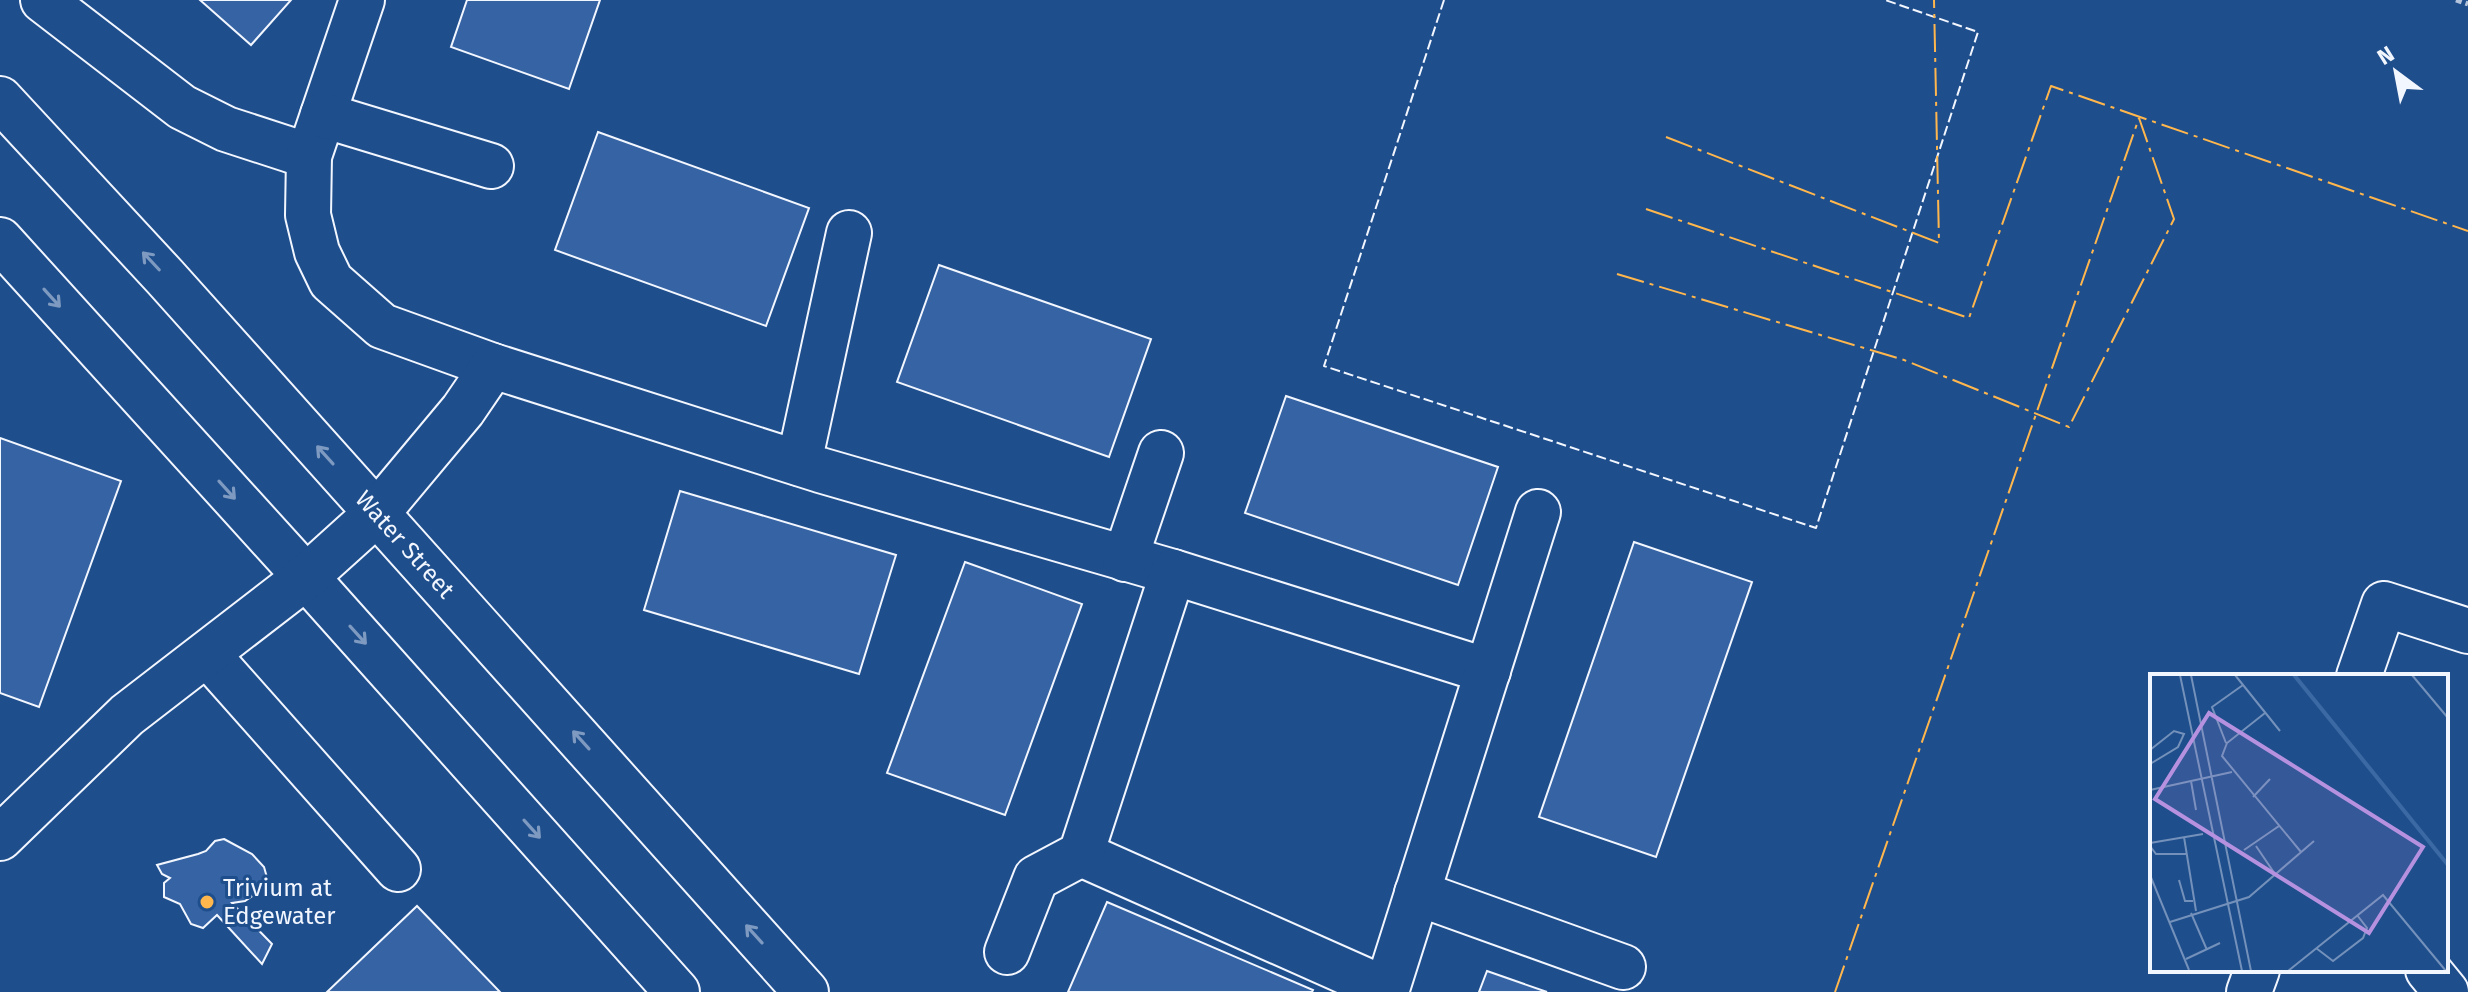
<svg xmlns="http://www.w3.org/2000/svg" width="2468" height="992" font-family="'Fira Sans',sans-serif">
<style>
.building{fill:#3563a3;stroke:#f2f6ff;stroke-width:2}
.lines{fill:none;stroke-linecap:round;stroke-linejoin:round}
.minor-casing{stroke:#f2f6ff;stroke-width:48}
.path{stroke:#b3c4dc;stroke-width:5;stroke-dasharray:6 4;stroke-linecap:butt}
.minor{stroke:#1f4e8c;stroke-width:44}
.fence{stroke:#f2f6ff;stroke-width:2;stroke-dasharray:10 4;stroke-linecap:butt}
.power{stroke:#ffb74d;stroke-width:2;stroke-dasharray:28 6 4 6;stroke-linecap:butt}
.oneway{stroke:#7e9ac0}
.poi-dot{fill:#ffb74d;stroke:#1f4e8c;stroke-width:3}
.labels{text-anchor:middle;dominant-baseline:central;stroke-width:6;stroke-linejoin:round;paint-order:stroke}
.street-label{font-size:24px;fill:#f2f6ff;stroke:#1f4e8c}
.poi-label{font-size:24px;fill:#f2f6ff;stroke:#1f4e8c;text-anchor:start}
.inset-river{fill:none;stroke:#3b69a3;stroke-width:4}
.inset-road{fill:none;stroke:#7391ba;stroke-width:2}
.view{fill:#b691df;fill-opacity:0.15;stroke:#b691df;stroke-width:4}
.inset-edge{fill:none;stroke:#f2f6ff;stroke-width:4}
</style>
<rect width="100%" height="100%" fill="#1f4e8c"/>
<!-- building -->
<path class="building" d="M200,0H291L251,45Z
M467,0H600L569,89L451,47Z
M598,132L809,208L766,326L555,250Z
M939,265L1151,339L1109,457L897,382Z
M1286,396L1498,467L1458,585L1245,513Z
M0,438L121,481L39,707L0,693Z
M680,491L896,555L859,674L644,610Z
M1634,542L1752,582L1656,857L1539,817Z
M965,562L1082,604L1005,815L887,773Z
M224,839L252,854L264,867L268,881L261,890L245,901L232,903L272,944L262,964L217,915L203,928L191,924L180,904L164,897V883L170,878L162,874L157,865L198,854L206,851L215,841Z
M1107,902L1313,990L1312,992H1068Z
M417,906L500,992H327Z
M1487,971L1547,992H1479Z"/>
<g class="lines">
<defs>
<g id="minor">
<path d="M43,0L182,107L226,129L309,156"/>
<path d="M362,0L309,156L308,215L317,252L331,281L382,326L493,366L820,470L1173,572L1488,671"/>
<path id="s1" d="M0,99L165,277L806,992"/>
<path d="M323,115L491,166"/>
<path d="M0,240L306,577L677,992"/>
<path d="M799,463L849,233"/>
<path d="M1125,559L1161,453"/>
<path d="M207,654L398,869"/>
<path d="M2359,676L2384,604L2468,631"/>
<path d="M0,838L127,715L306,577L377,513L463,410L493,366"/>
<path d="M1081,854L1387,990"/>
<path d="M1417,893L1623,967"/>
<path d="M1007,952L1036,878L1081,854L1173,572"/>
<path d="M2428,970L2446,992"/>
<path d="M1386,992L1538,512"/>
<path d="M2249,992L2257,970"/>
</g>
</defs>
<!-- minor casing -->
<use href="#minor" class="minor-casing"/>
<!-- path -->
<path class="path" d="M2456,0L2468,4"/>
<!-- minor -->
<use href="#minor" class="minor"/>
<!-- fence -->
<path class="fence" d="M1444,0L1324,366L1816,528L1978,32L1885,0"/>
<!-- power -->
<path class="power" d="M1666,137L1939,243L1934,0
M1646,209L1969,318L2051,86L2468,231
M1617,274L1904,360L2069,427L2174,219L2139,118
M1835,992L2139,118"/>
</g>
<!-- one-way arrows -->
<defs><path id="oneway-shaft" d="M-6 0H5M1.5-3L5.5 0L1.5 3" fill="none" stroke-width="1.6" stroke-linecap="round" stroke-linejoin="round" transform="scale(2)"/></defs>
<g class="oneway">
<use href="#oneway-shaft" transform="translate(151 261) rotate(-133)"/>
<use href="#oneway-shaft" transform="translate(52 298) rotate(48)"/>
<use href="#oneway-shaft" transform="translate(325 455) rotate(-132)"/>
<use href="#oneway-shaft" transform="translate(227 490) rotate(48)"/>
<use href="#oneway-shaft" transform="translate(358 635) rotate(48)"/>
<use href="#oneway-shaft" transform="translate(581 740) rotate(-132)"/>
<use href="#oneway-shaft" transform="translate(532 829) rotate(48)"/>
<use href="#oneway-shaft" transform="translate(754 934) rotate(-132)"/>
</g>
<!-- markers -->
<circle class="poi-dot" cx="207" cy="902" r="8"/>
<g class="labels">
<!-- street labels -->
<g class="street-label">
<text stroke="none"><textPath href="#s1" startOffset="602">Water Street</textPath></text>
</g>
<!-- poi labels -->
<g class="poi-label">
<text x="223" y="888">Trivium at<tspan x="223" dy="28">Edgewater</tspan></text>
</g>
</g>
<!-- overview -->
<g transform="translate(2150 674)">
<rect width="298" height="298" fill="#1f4e8c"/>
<path class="inset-river" d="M144,1L298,191"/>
<path class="inset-road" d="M30,1L92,297M41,1L101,297M85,1L130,57M262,1L298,44M115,39L77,69L72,82L151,178M76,69L62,33L93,11M0,76L24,57L34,60L28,73L0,90M41,107L46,136M0,116L82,98M103,123L120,105M34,163L46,237M0,169L53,160M0,172L6,180H36M106,172L125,200M94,176L129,152M0,201L39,296M29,206L35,227H43M41,239L57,276M20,248L99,223L164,167M166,274L183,287L213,264L217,254L207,241M36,285L70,269M138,297L233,221L296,297"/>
<path class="view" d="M59,39L273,173L219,259L5,125Z"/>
<rect width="298" height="298" class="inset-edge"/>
</g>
<!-- north arrow -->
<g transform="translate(2396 72) rotate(328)" stroke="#1f4e8c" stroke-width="6" paint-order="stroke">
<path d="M0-6L14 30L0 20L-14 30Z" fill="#f2f6ff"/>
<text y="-12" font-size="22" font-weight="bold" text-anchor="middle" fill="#f2f6ff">N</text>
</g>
</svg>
